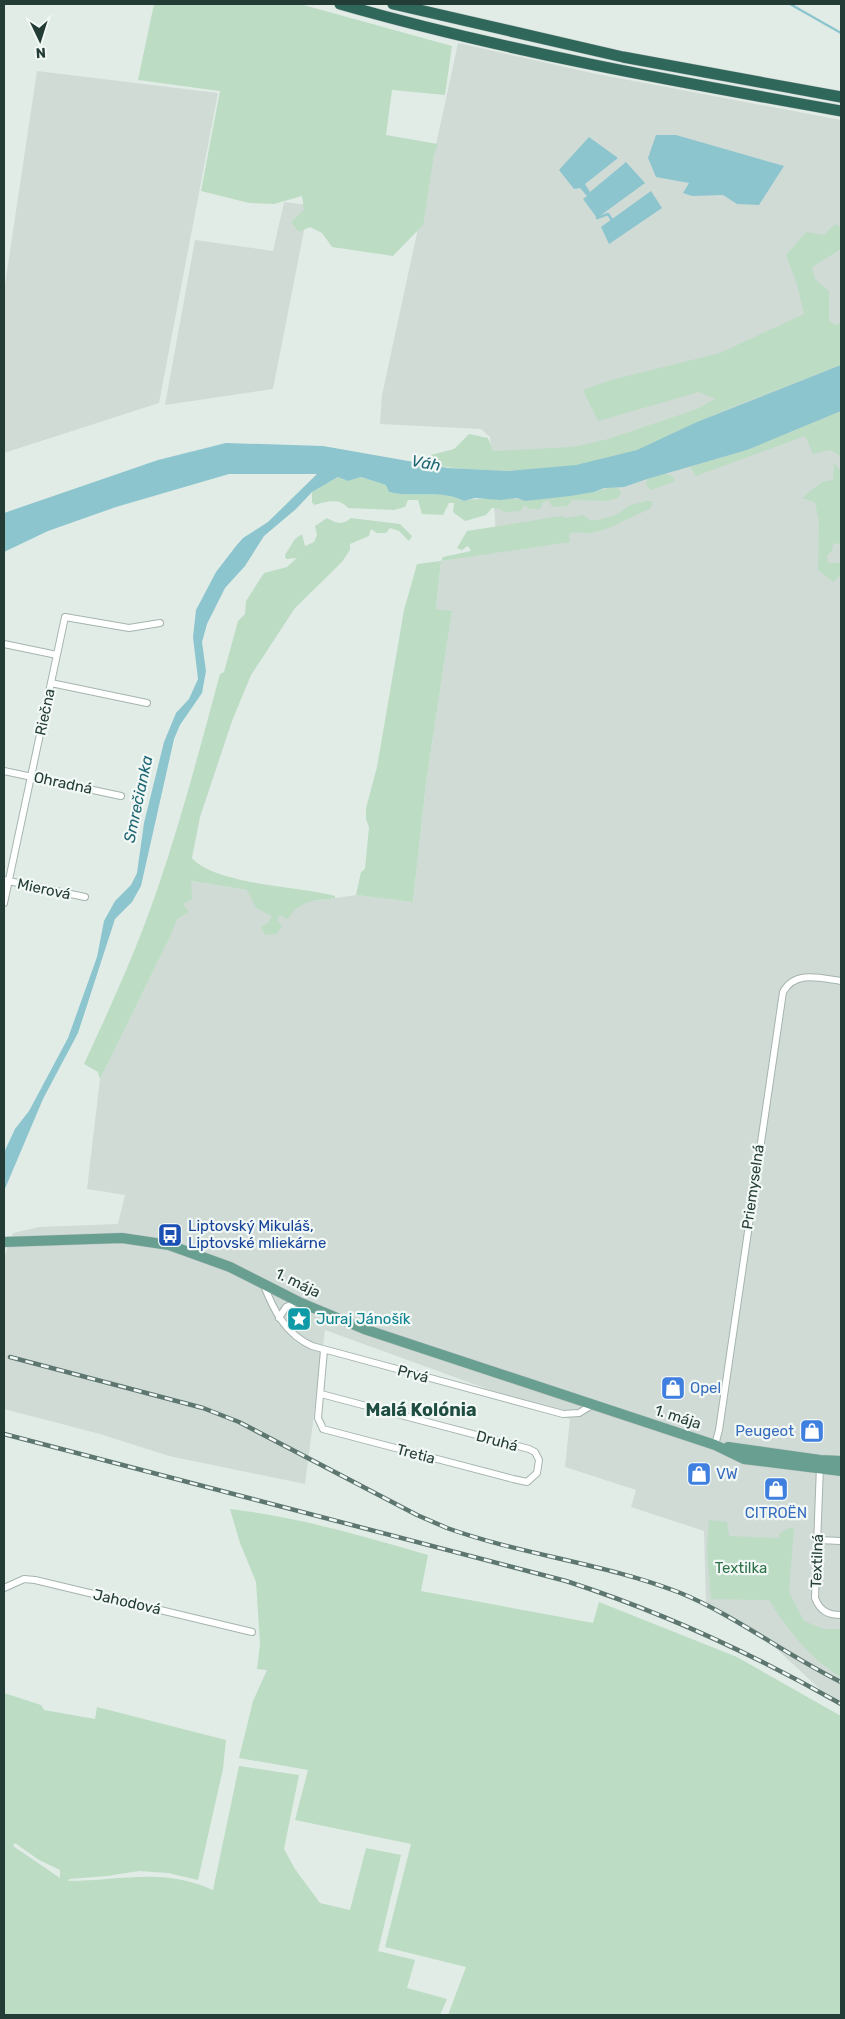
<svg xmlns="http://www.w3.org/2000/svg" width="845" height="2019" font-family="Rubik,sans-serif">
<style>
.built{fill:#d0dbd6}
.green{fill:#bcdcc4;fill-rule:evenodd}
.water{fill:#8cc5ce}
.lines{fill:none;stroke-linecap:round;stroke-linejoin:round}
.stream{stroke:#8cc5ce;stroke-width:2.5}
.street-casing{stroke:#a5b4ae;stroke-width:8}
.primary-casing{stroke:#c1c8c6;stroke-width:11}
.highway-casing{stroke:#c1c8c6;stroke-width:12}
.street{stroke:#fff;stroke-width:6}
.primary{stroke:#689f91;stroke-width:10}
.highway{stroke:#30675b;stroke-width:11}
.rail-casing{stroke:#5d7770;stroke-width:4.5}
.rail{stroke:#f2f8f5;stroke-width:2.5;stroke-dasharray:8;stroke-linecap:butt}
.labels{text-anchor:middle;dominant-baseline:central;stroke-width:4.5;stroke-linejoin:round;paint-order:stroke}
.street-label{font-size:15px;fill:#233c35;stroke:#f2f8f5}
.transit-label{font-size:15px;fill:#164399;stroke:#f2f8f5;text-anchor:start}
.culture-label{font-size:15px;fill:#0d838f;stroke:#f2f8f5;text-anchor:start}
.shop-label{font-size:15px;fill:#366cbe;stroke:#f2f8f5;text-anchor:start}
.park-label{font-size:15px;fill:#2f7148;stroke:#f2f8f5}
.water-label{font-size:16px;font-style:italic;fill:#206775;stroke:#f2f8f5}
.quarter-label{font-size:18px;font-weight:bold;fill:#204d42;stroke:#f2f8f5}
</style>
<rect width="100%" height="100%" fill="#e2ece7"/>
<!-- built -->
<path class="built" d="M458,43L592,73L841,120V323L835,325L841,363V1703L823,1692L768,1641L706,1603L704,1531L631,1507L636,1490L565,1467L570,1419L325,1330L305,1484L169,1456L100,1434L4,1409V1258L13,1233L39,1227L118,1224L125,1195L87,1189L100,1079L170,937L190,881L315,901L356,895L413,902L426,783L452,611L436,609L441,561L497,552L490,437L481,429L380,424L382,395Z
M37,71L218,93L159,403L4,453V291Z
M284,202L309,205L273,389L165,405L195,240L273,251Z"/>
<!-- green -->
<path class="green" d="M154,4H300L452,46L445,95L392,90L386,135L438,144L434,155L423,225L393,256L332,247L322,233L310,227L299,232L291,222L304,210L302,196L274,204L249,203L201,191L220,91L138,80Z
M835,224L841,228V249L812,267L815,279L829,291V320L835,325L841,323V365C793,384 743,402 696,423C676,431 657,443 637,450C576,473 490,475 426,464L427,456L454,449L469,434L488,438L493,451L573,447L608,439L697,409L715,399L699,392L598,421L583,390L611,380L720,353L804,314L797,284L786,255L806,232L824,235Z
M841,411V457L831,450L813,454L805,436L696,476L690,467L747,450Z
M834,463L841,471V543L833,544L832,551L827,555L828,563H841V575L833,582L818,570L819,522L815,502L802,498L822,482L833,480Z
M665,473L673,477L675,481L652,490L646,485L647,479Z
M338,477L348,481L360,477L387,485L389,492C412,498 442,489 464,501C476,498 514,497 525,501L594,492L615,486L621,492L618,498L606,501L572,500L568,506L552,507L549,500L543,502L540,509H530L524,505L521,511L504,512L500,509L492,508L486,515L465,521L453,512L454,503H449L443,515L422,514L418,500H408L405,507L394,510L348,508C339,497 326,502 314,505L312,502V492Z
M647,501H653L650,509C629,517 610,531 588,533C581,534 575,530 569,534L570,542L441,561L436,609L452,611L426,783L413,902L356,895L361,872L365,869L369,827L366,819V808L377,767L404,610L417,564L441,561L443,557L471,551L468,546L462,550L457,548L467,531L561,516L566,518L583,515L592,521L614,516L631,505Z
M327,518C337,524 342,525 351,518L400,524L412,536L409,541L399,531L390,528L386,533H377L371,529L369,536L350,544V550L342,562L295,608L251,675L232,721L200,817L192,858C216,885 298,886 335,896V898C313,902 302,898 288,919L280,915L277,919L282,927L276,934L265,935L261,927L268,923L272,916L256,908L247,890L191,881L192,899L183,904L189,912L177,919L170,937L100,1079L98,1072L84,1064C110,1008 136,951 156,893C181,821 200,748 220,674L224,672L238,621L245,614L246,601L264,573L287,567L297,558L286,559L285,555L295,539L302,534L305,546L314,542L317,535L315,526Z
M230,1509C298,1517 363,1536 428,1555L421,1591L593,1623L599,1602L737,1657L841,1716V2015H448L466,1967L385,1947L411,1844L295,1820L308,1770L239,1758L253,1701L267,1670L257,1669L260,1644L256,1582L240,1543Z
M709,1520L727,1522L729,1536L779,1538V1534L789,1528H794L789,1592L804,1621L824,1629H840L841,1677C811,1660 787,1629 769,1600L711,1599L707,1552Z
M4,1693L41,1705L44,1710L95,1719L97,1707L226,1740L223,1769L198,1880L168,1873L139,1871L107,1876L69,1879L68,1881C120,1881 162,1867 213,1890L239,1766L299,1775L284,1849L295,1869L320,1903L350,1910L366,1848L401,1855L378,1951L415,1960L407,1988L447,1999L440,2015H4ZM15,1843L39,1860L60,1870V1878L13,1846Z"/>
<!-- water -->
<path class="water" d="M656,135H676L784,166L759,205L737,204L723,195L692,196L683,193L689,183L656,177L648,158Z
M589,137L618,158L585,184L590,192L626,162L645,183L597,218L583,199L587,196L580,188L574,189L559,170Z
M651,191L662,208L609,244L601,227Z
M841,365V411L747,450L647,479L624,487L604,488L594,492L570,496L525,501L517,498L500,500L475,498L464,501C442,489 412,498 389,492L386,485L361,477L348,481L338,477L312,492L296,509L264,536L245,566L225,588L207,624L202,642L206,671L202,693L180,725L174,739L141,886L132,902L115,919L78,1033L43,1099L4,1191V1153L7,1146L15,1129L29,1111L68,1038L97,957L104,921L115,901L131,885L137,873L144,823L164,742L176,713L189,699L198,679L193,637L196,610L216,572L236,546L243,538L268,522L317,474H229L116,507L48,531L4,552V513L158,460L226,443L323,446L448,468L507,471L576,465L637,450L697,422Z"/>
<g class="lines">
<!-- stream -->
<path class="stream" d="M790,4L841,33
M597,218L608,214L612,220"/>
<defs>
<path id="street" d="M4,644L57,655
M51,683L147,703
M4,771L121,796
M4,880L85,897
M4,903L65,617L129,628L160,623
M263,1283C273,1309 285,1334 312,1346L563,1414L579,1413L592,1405
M279,1318L286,1307L298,1302
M321,1394L529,1449L535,1452L539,1460L537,1473L527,1482L513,1479L323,1429L318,1418L324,1350
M715,1445L719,1430L783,992C795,970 820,978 841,981
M820,1466L815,1598C820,1611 828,1615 841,1615
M818,1540L841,1541
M4,1588L24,1579L35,1580L252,1632"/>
<path id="primary" d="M4,1242L122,1238L169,1245L230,1267L299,1302L364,1329L715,1445L744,1459L841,1471
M728,1447L820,1460L841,1461"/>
<path id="highway" d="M340,4C504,51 673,81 841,111
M393,4L623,57L841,97"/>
</defs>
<!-- street casing -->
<use href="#street" class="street-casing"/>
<!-- primary casing -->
<use href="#primary" class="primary-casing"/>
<!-- highway casing -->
<use href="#highway" class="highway-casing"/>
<!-- street -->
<use href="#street" class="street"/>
<!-- primary -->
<use href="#primary" class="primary"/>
<!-- highway -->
<use href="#highway" class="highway"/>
<defs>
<path id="rail" d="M10,1357L203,1408L239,1422L417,1515L447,1528C522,1555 603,1563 678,1592C733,1614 786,1655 841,1682
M4,1434L566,1581C662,1612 753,1654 841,1704"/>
</defs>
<!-- rail casing -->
<use href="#rail" class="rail-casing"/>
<!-- rail -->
<use href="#rail" class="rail"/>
</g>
<!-- icons -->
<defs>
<symbol id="bus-square" viewBox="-11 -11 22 22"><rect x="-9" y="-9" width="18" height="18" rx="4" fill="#1a4fb4" stroke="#f2f8f5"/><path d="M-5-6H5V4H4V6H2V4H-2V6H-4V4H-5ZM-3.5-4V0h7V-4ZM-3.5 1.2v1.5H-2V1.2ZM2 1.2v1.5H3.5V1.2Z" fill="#fff"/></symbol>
<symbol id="sight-square" viewBox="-11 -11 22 22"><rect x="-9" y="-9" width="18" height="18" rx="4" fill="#0f9aa8" stroke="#f2f8f5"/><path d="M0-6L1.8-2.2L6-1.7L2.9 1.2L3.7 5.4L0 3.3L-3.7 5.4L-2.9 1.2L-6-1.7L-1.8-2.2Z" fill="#fff"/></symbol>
<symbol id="shop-square" viewBox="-11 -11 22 22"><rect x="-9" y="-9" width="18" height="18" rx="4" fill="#3f7fe0" stroke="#f2f8f5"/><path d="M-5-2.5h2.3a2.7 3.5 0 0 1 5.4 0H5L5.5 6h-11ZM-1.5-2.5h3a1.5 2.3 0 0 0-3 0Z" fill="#fff"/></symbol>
</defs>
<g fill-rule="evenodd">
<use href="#bus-square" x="156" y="1221" width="28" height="28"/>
<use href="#sight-square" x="285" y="1305" width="28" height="28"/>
<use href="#shop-square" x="659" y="1374" width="28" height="28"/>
<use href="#shop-square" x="798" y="1417" width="28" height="28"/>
<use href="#shop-square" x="685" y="1460" width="28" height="28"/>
<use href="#shop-square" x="762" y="1475" width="28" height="28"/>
</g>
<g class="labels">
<!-- street labels -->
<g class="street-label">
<text transform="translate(45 712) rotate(-78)">Riečna</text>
<text transform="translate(63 783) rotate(12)">Ohradná</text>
<text transform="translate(44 889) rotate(12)">Mierová</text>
<text transform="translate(753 1187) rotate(-82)">Priemyselná</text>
<text transform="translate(298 1283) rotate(26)">1. mája</text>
<text transform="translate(413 1374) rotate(15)">Prvá</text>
<text transform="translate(678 1417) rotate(18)">1. mája</text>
<text transform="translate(497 1441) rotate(15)">Druhá</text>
<text transform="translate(416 1454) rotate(15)">Tretia</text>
<text transform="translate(817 1561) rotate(-88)">Textilná</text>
<text transform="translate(127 1602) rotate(13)">Jahodová</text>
</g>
<!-- transit labels -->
<g class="transit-label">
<text x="188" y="1226">Liptovský Mikuláš,<tspan x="188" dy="17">Liptovské mliekárne</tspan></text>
</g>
<!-- culture labels -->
<g class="culture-label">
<text x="316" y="1319">Juraj Jánošík</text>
</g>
<!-- shop labels -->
<g class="shop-label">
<text x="690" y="1388">Opel</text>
<text x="794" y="1431" text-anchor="end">Peugeot</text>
<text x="716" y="1474">VW</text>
<text x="776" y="1513" text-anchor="middle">CITROËN</text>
</g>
<!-- park labels -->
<g class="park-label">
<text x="741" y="1568">Textilka</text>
</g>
<!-- water labels -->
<g class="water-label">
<text transform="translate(426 463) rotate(10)">Váh</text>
<text transform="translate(138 799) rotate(-78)">Smrečianka</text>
</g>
<!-- quarter labels -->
<g class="quarter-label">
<text x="421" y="1410">Malá Kolónia</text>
</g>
</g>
<!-- border -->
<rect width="845" height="2019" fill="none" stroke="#233c35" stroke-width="10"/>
<!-- north arrow -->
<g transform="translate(40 40) rotate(176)" stroke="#f2f8f5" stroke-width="4" paint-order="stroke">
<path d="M0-4L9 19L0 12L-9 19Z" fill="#233c35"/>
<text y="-8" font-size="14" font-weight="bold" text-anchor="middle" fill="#233c35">N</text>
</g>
</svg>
